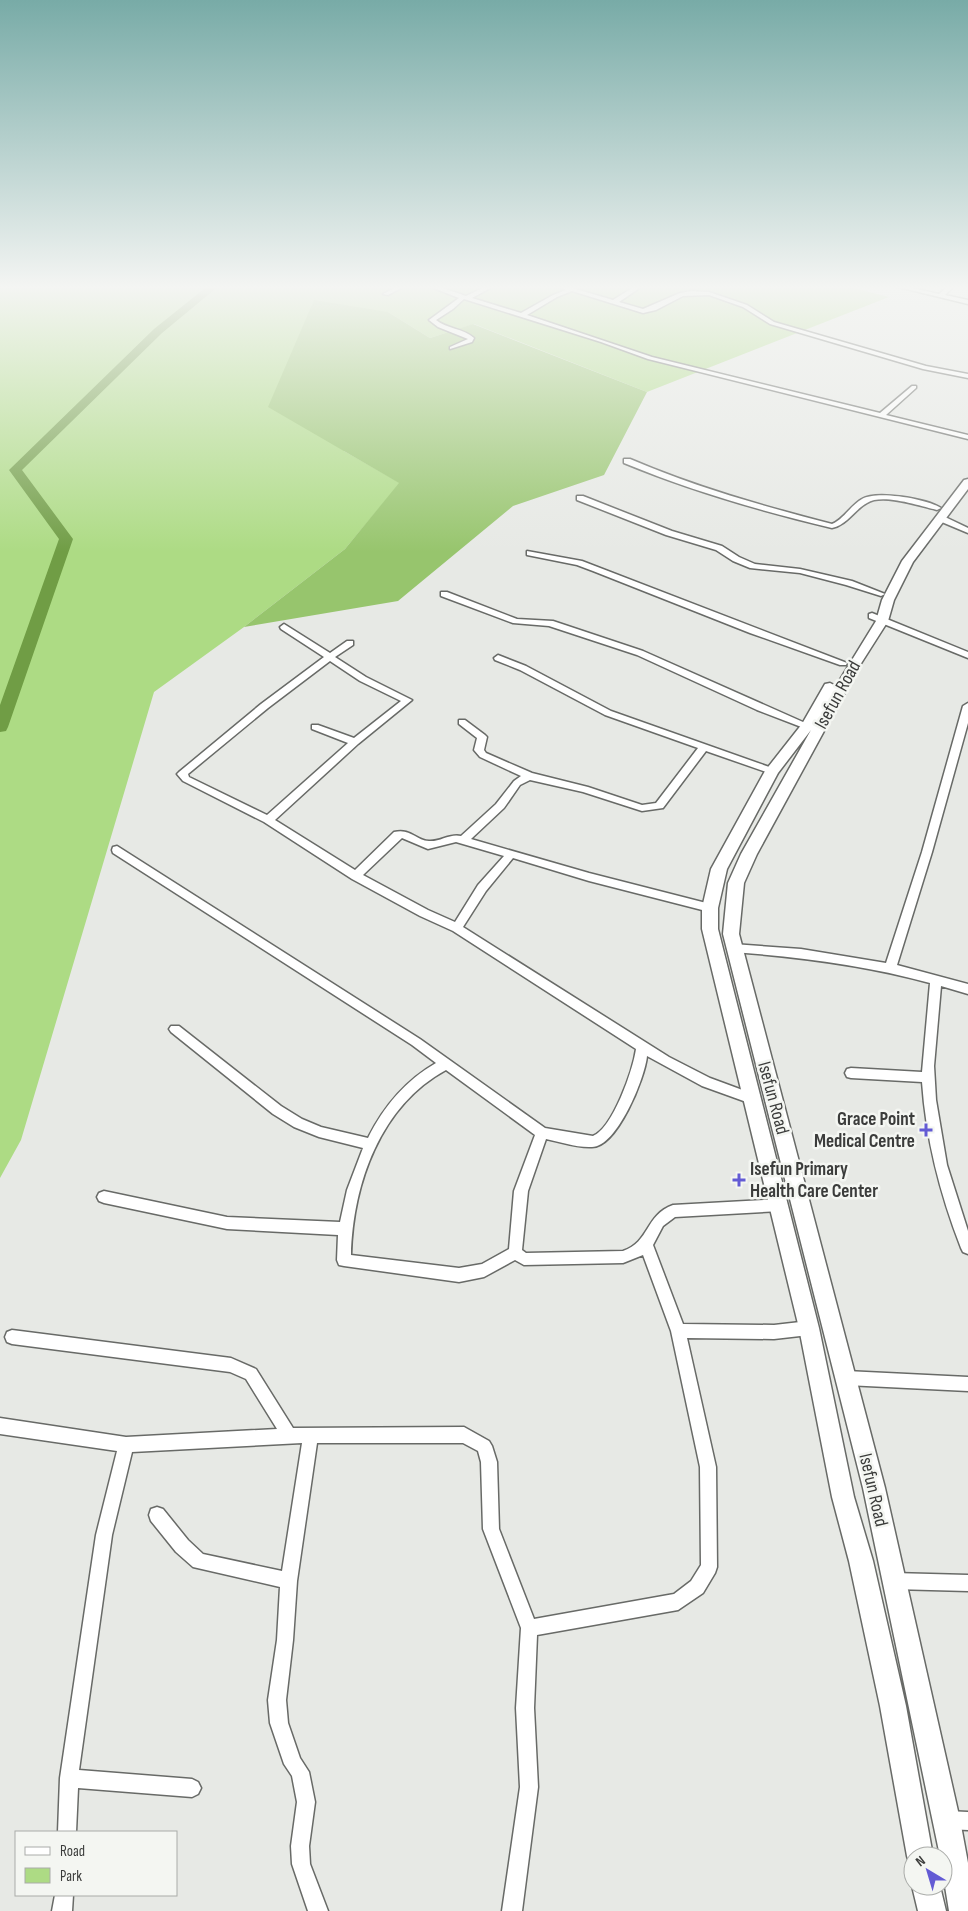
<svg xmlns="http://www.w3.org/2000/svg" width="968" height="1911" font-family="'Sofia Sans Condensed',sans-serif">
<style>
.green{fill:#addb84}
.forest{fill:#97c56d}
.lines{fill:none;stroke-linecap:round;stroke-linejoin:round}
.river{fill:#709d45;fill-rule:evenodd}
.street-casing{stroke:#686a67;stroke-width:3}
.secondary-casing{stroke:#686a67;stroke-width:3}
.street{fill:#fff;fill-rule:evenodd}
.secondary{fill:#fff;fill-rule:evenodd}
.poi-dot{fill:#635bd4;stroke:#f4f6f2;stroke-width:2}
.labels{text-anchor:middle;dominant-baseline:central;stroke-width:5;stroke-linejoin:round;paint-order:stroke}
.street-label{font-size:19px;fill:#3b3c3b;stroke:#f4f6f2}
.poi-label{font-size:19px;font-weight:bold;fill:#3b3c3b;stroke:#f4f6f2;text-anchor:end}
</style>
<rect width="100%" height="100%" fill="#e7e9e5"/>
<!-- green -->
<path class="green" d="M0,285H842L889,297L647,392L474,324L430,338L388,312L344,451L400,483L345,549L244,627L154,692L21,1140L0,1178Z"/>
<!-- forest -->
<path class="forest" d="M314,300L388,312L430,338L473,324L647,392L604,475L513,506L398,601L244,627L345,549L399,483L268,407Z"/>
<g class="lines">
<!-- river -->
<path class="river" d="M209,285H220L162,333L22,470L73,539L8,727L6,731L0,732V705L59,539L9,470L154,329Z"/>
<defs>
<path id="street" d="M400,285H407L388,295L383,294Z
M426,285H434L466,296L489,285H496L472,298L521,313L553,295L566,290L554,285H562L613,300L637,285H644L619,302L643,309L680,293L691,291L709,292L747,305L774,322L926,366L968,374V378L923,369L770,324L743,307L709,295L683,296L656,310L643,313L572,291L557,297L527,315L652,357L880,413L912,386H916V388L886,415L968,435V439L648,359L601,342L464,299L453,309L436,320C447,329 463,328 474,338L472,342L450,349V347L468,339L438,327L429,320L459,298Z
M890,285H899L939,294L949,285H955L945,295L968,300V304Z
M624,459H630C695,487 763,506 832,524C844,519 851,505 862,499C877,490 927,499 941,508L937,510C920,506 882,493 867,503C854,510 847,525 832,528C761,511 692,491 624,463Z
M577,496H583L672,531L722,546L739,557L755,564L800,569L852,581L885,594L881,596L846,585L800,573L750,568L733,561L716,550L666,535L577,500Z
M937,516H943L968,528V533L937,520Z
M527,551L582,561L847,663L846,665H840L750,633L593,571L577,565L527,555Z
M441,592H447L517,619L553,621L643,651L812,726L810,728H804L757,710L637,655L549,626L513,623L441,596Z
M872,613L968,652V658L869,618V614Z
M284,624L330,653L347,641H353V645L335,657L366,677L412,700L358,744L275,820L355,870L394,832C411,828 415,840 429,841C440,842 450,833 461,836L496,804L514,781L521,776L480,757L474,750L477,738L459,724V720H465L485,735L487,737L484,750L486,753L532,773L588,787L642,805L656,803L698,748L605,715L520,670L495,660L494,658L498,655L526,666L611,711L775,769L777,771L775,773H769L706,751L663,808L642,811L583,792L530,780L520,785L504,808L471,839L589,873L714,905L715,908L714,911L710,912L589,881L513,858L486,891L463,927L669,1057L710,1078L756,1095L758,1099L756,1103L752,1104L702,1086L647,1056C645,1078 617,1147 592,1147C577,1148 561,1142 546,1139L528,1191L522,1250L526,1253L623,1251C650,1242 645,1215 673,1205L780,1199L785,1201L787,1205L785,1209L780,1211L675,1217L663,1226L653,1245L683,1324L774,1325L809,1321L814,1323L816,1328L814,1333L809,1335L774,1339L687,1338L716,1467L717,1567L715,1573L703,1593L678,1610L537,1635L534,1708L538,1787L522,1911H502L520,1787L516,1708L521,1628L483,1529L481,1462L478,1451L463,1443H317L297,1581L293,1640L286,1700L288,1723L300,1758L309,1772L315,1802L309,1846L310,1864L328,1911H308L292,1864L291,1846L297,1802L292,1776L284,1764L270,1723L268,1700L277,1640L280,1587L193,1567L176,1552L151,1521L149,1515L151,1509L157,1507L163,1509L188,1540L203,1554L282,1571L302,1443L132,1452L112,1535L79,1770L192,1779L198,1782L201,1788L198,1794L192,1797L78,1788L76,1832H58L60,1778L96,1535L117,1451L0,1434V1418L126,1437L277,1429L246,1379L230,1372L12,1344L7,1342L5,1337L7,1332L12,1330L231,1358L256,1369L293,1428L464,1427L489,1441L492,1446L497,1462L499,1529L534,1619L674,1594L691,1581L701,1565L700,1467L671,1331L643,1255L623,1263L524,1265L515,1260L484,1277L459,1282L344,1266L339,1265L337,1260L338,1235L227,1229L104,1203L99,1201L97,1197L99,1193L104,1191L227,1217L340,1222L347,1190L363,1148L319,1137L294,1127L273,1114L171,1032L169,1029L171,1026H179L281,1106L302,1119L321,1127L368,1138C384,1106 405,1081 436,1063L412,1045L113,853L112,850L113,847L117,846L420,1039L545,1128L593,1136C613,1128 633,1070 636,1049L453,931L420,916L352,879L264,822L183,781L177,774L179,772L261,704L324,657L281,629L280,627ZM330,661L360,681L401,701L354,738L318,725H312V729L348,743L267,815L189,777L188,774L268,708ZM402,838L428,849L456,842L504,856L478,885L455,922L428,910L363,875ZM446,1070L535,1135L514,1191L509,1249L482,1264L459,1268L351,1255C353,1184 380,1106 446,1070Z
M968,703V723L932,852L897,965L968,984V994L941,986L934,1066L936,1100L947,1165L968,1231V1254L963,1252L961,1248C940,1194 926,1140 922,1082L851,1078L847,1077L845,1073L847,1069L851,1068L922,1072L930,983C865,965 800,957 733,952L727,948L733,944L801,949L886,963L922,852L963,706Z
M846,1371L968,1377V1391L846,1385L841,1383L839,1378L841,1373Z
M893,1573L968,1575V1591L893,1589L887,1587L885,1581L887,1575Z
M947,1811L968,1812V1830L947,1829L941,1826L938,1820L941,1814Z
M55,1895H73L72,1911H52Z"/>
<path id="secondary" d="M968,479V489L913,562L894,600L888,621L860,665L757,854L744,883L739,934L885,1488L960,1820L968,1863V1911H949L943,1874V1856H940L863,1488L723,934L728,883L741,854L811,730L778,773L727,869L718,908V929L819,1328L854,1497L873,1561L906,1706L933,1856H913V1867L910,1866L907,1856L880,1706L849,1561L832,1497L799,1328L702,929V908L711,869L765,771L802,724L825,684L830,683L836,686L876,621L882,600L902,561L964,480Z
M913,1884V1886H940L946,1911H918L912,1886Z"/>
</defs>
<!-- street casing -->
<use href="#street" class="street-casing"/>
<!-- secondary casing -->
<use href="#secondary" class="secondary-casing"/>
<!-- street -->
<use href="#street" class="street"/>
<!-- secondary -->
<use href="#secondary" class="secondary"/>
</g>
<!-- sky -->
<linearGradient id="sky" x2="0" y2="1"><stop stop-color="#78aba7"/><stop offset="0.52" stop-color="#f4f5f3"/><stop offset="1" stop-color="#f4f5f3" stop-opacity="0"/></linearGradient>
<rect width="968" height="552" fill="url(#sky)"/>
<!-- markers -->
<g class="poi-dot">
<path d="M923.5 1122.5h5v5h5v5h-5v5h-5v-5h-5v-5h5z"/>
<path d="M736.5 1172.5h5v5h5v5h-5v5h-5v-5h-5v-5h5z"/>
</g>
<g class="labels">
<!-- street labels -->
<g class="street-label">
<text transform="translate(838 695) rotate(-61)">Isefun Road</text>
<text transform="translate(773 1098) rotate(75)">Isefun Road</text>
<text transform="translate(873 1490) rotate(77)">Isefun Road</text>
</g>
<!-- poi labels -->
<g class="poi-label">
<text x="915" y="1119">Grace Point<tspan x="915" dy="22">Medical Centre</tspan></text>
<text x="750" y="1169" text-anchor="start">Isefun Primary<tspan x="750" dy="22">Health Care Center</tspan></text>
</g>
</g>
<!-- legend -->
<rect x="15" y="1831" width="162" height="65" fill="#f4f6f2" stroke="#aaaca9"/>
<rect x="25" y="1847" width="25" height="8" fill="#ffffff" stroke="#aaaca9"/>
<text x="60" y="1856" font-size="15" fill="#3b3c3b">Road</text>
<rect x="25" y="1868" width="25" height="15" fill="#addb84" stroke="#aaaca9"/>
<text x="60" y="1881" font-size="15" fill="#3b3c3b">Park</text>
<!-- north arrow -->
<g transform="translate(928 1871) rotate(322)"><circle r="24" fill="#f4f6f2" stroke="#aaaca9"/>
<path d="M0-4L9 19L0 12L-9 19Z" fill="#635bd4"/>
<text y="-8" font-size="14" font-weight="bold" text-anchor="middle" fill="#3b3c3b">N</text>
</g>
</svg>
